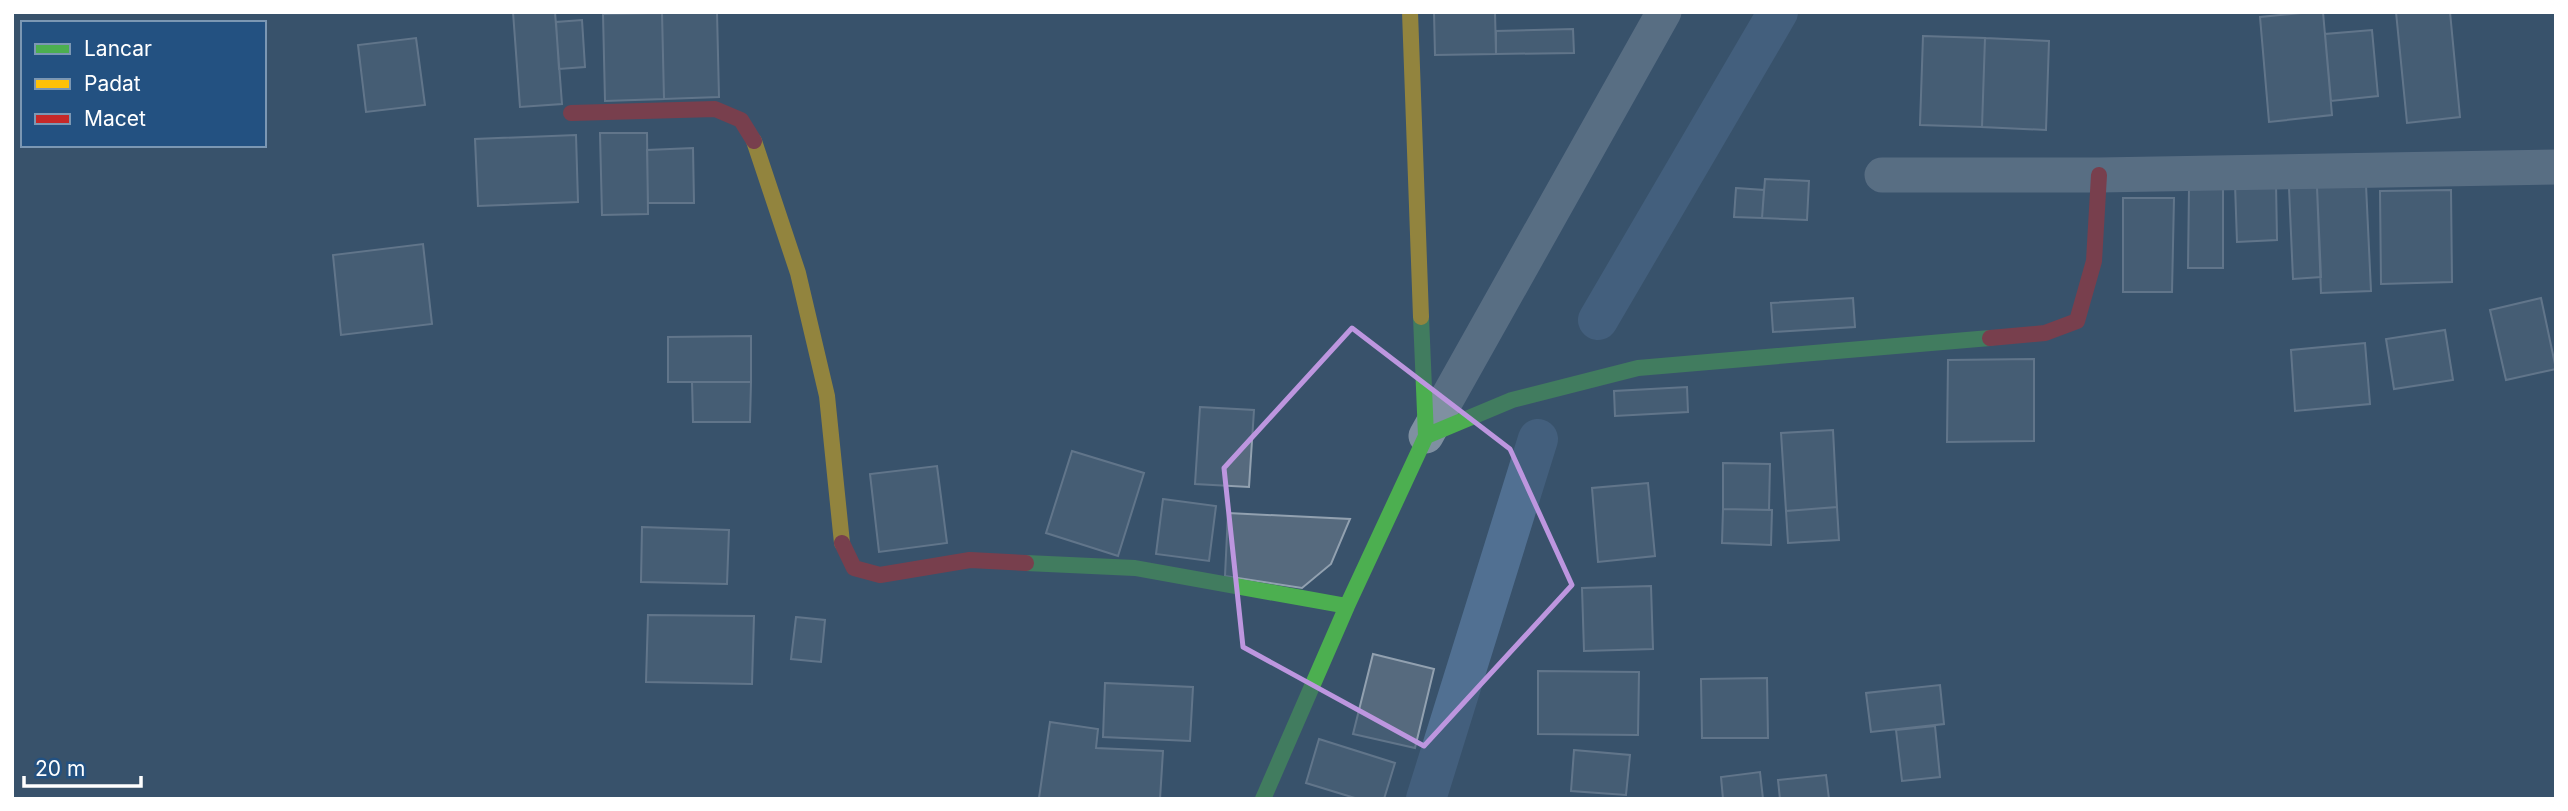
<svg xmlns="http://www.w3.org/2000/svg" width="2568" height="811" font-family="Inter,sans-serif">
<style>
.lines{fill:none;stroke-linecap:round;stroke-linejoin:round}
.canal{stroke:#517092;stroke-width:40}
.building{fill:#566a7e;stroke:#92a1b0;stroke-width:2}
.street{stroke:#7f90a1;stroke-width:35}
.fast{stroke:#4caf50;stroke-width:16}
.slow{stroke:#ffc107;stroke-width:16}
.jam{stroke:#c62828;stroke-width:16}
.marked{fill:none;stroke:#bd96df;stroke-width:5;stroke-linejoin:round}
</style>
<rect width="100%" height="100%" fill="#39526b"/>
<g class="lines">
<!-- canal -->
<path class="canal" d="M1598,320L1778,12
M1426,799L1538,439"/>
</g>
<!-- building -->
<path class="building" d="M513,12H555L562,104L520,107Z
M662,12H717L719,97L664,99Z
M1434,12H1495L1496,54L1435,55Z
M2311,12H2323L2332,115L2269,122L2260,17Z
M2396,12H2450L2460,117L2407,123Z
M662,13L664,99L605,101L603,14Z
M582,20L585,67L559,69L556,22Z
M1573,29L1574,53L1496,54V31Z
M2372,30L2378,96L2331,101L2325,34Z
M1923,36L1985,38L1982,127L1920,125Z
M416,38L425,105L366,112L358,45Z
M1985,38L2049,41L2046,130L1982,127Z
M600,133H647L648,214L602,215Z
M576,135L578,202L478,206L475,139Z
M693,148L694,203H648L647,150Z
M1765,179L1809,181L1807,220L1762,218Z
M2276,183L2277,240L2237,242L2235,184Z
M2366,185L2371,291L2321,293L2317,187Z
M2317,187L2321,277L2293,279L2289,188Z
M1736,188L1764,190L1762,218L1734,217Z
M2189,188H2223V268H2188Z
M2451,190L2452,282L2381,284L2380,191Z
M2123,198H2174L2172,292H2123Z
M423,244L432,324L341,335L333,255Z
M1853,298L1855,327L1773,332L1771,303Z
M2541,298L2556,369L2506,380L2490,310Z
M2445,330L2453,380L2394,389L2386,339Z
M751,336V382H668V337Z
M2365,343L2370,404L2295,411L2291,350Z
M2034,359V441L1947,442L1948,360Z
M692,382H751L750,422H693Z
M1687,387L1688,412L1615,416L1614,391Z
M1200,407L1254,410L1249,487L1195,484Z
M1833,430L1837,507L1786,511L1781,433Z
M1072,451L1144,473L1118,556L1046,533Z
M1723,463L1770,464L1769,510L1723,509Z
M937,466L947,543L879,552L870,474Z
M1648,483L1655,556L1598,562L1592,488Z
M1163,499L1216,506L1209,561L1156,554Z
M1837,507L1839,540L1788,543L1786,511Z
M1723,509L1772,510L1771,545L1722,543Z
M1228,513L1350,519L1331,564L1302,588L1225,576Z
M642,527L729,530L727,584L641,582Z
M1651,586L1653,649L1584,651L1582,588Z
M648,615L754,616L752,684L646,682Z
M796,617L825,620L821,662L791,659Z
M1373,654L1434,669L1415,748L1353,734Z
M1538,671L1639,672L1638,735L1538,734Z
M1767,678L1768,738H1702L1701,679Z
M1105,683L1193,687L1190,741L1103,737Z
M1940,685L1944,724L1871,732L1866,693Z
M1050,722L1098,729L1096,748L1163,751L1160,799L1039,798Z
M1935,726L1940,777L1902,781L1896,730Z
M1319,739L1395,763L1384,799H1358L1306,783Z
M1574,750L1630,755L1626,795L1571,791Z
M1760,772L1763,799H1723L1721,777Z
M1826,775L1829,799H1780L1778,780Z"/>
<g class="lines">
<!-- street -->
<path class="street" d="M1882,175H2099L2556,167
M1426,436L1664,12"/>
<!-- fast -->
<path class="fast" d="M1426,436L1512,400L1638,368L1990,338
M1026,563L1135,568L1347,606
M1263,799L1347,606L1426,436L1421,317"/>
<!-- slow -->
<path class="slow" d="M1410,12L1421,317
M754,141L798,273L827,396L842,543"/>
<!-- jam -->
<path class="jam" d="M571,113L715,109L741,120L754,141
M1990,338L2045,333L2077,321L2094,261L2099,175
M842,543L854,568L880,575L970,560L1026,563"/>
</g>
<!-- marked area -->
<path d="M0 0H2568V811H0ZM1352,328L1510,449L1572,585L1424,746L1243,647L1224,468Z" fill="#39526b" fill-opacity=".55" fill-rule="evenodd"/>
<path class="marked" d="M1352,328L1510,449L1572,585L1424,746L1243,647L1224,468Z"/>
<!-- border -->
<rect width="2568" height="811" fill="none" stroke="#ffffff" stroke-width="28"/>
<!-- legend -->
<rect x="21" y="21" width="245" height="126" fill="#235181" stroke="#7b97b3" stroke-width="2"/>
<rect x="35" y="44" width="35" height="10" fill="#4caf50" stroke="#7b97b3" stroke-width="2"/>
<text x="84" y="56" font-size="21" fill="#ffffff">Lancar</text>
<rect x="35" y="79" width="35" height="10" fill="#ffc107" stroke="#7b97b3" stroke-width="2"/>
<text x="84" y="91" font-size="21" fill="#ffffff">Padat</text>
<rect x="35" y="114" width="35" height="10" fill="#c62828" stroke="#7b97b3" stroke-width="2"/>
<text x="84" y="126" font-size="21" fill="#ffffff">Macet</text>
<!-- scale -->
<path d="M24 776v10h117v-10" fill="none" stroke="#ffffff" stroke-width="3.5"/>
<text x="35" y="776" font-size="21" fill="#ffffff" stroke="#235181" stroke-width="5" paint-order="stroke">20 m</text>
</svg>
